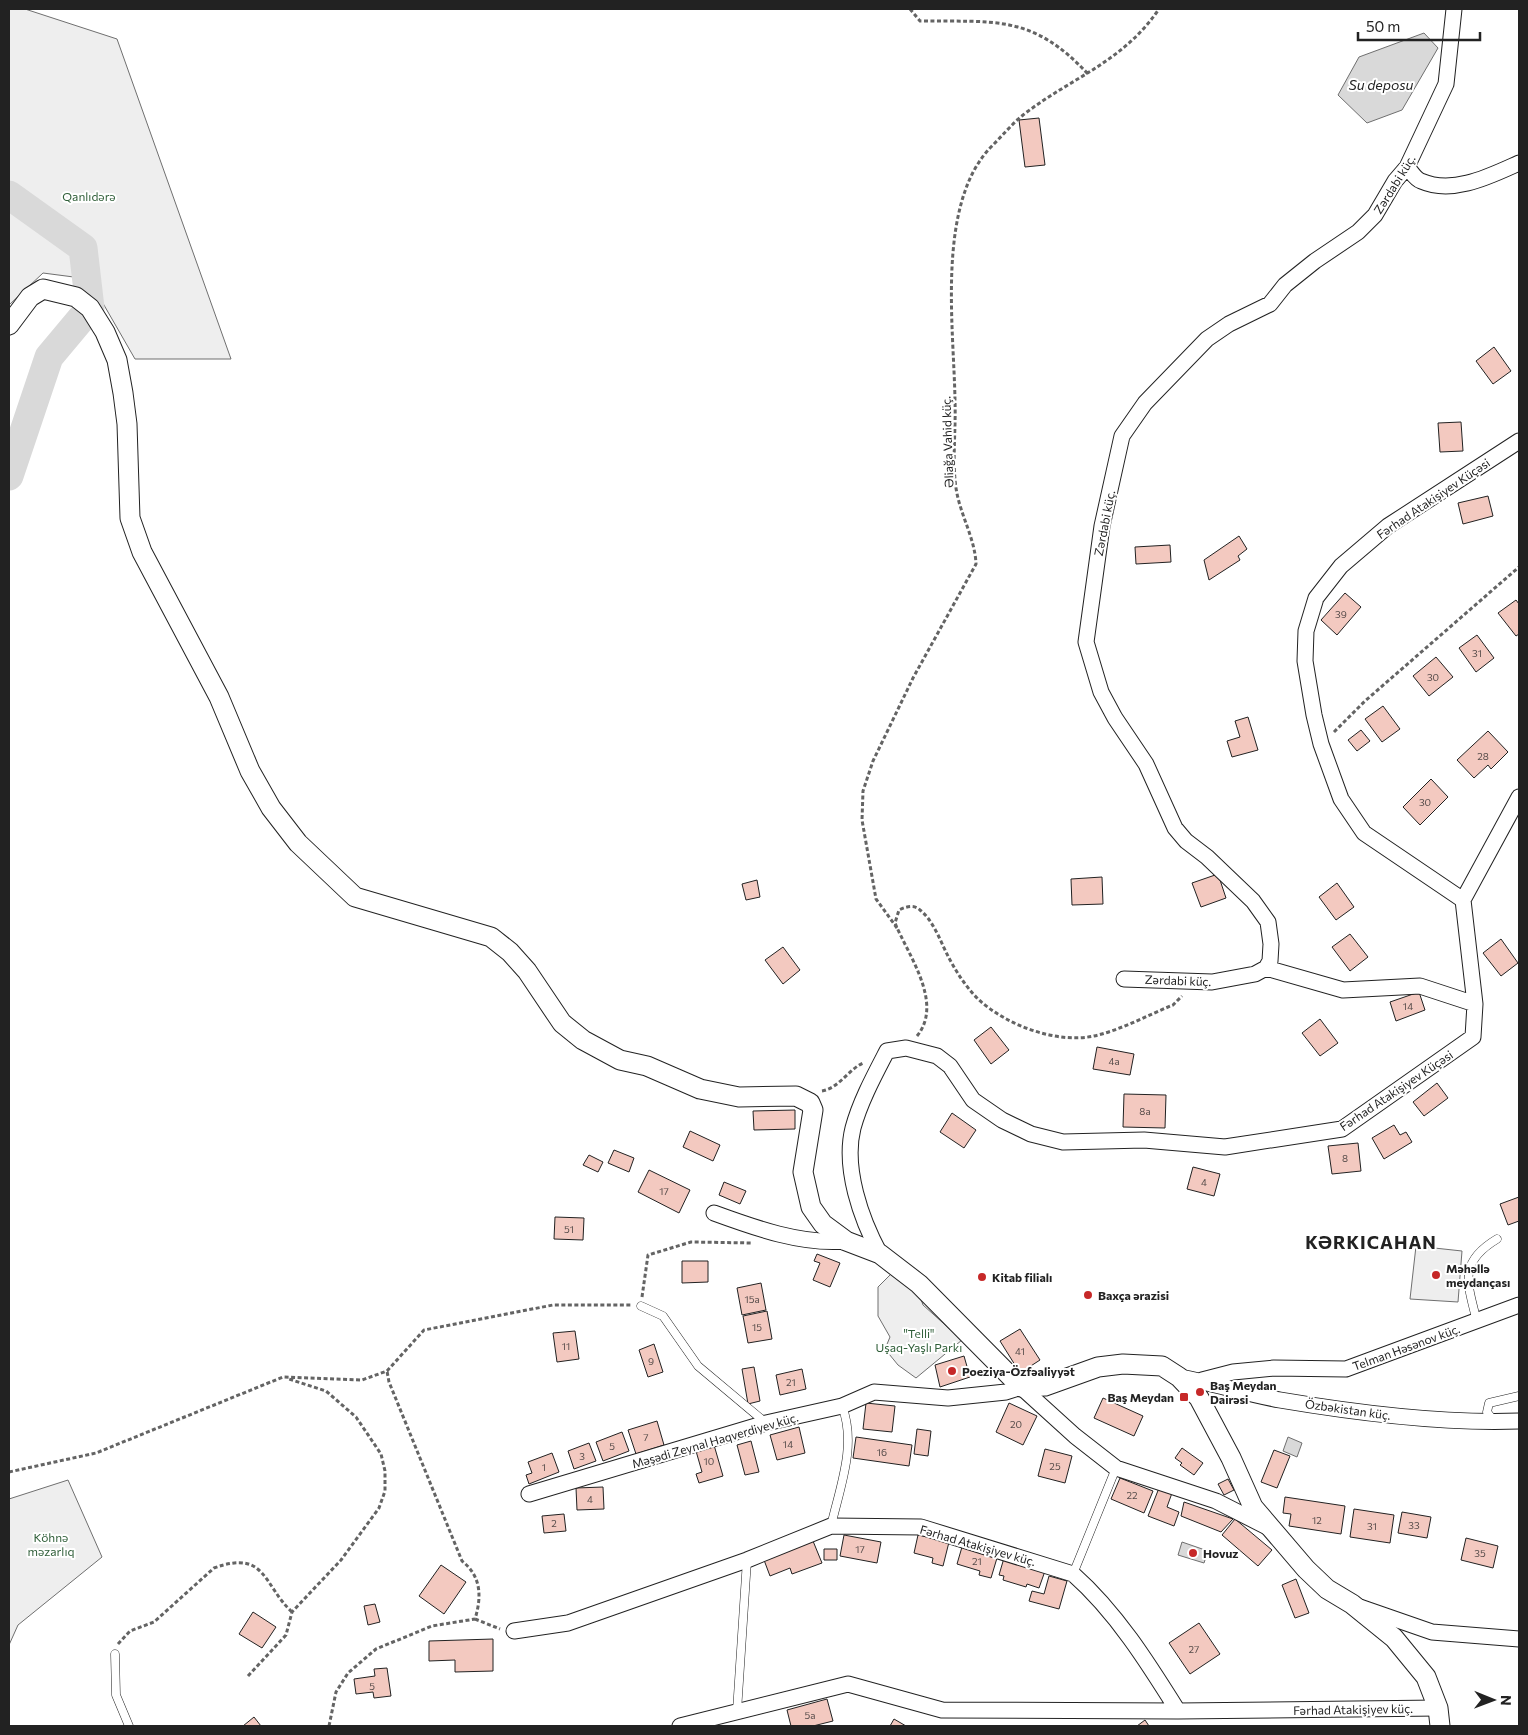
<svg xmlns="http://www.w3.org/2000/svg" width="1528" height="1735" font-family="Commissioner,sans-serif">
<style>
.green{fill:#eee;stroke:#6f6f6f}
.water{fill:#d9d9d9;stroke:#6f6f6f}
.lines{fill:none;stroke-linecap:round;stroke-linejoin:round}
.river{stroke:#d9d9d9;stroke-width:29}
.building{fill:#f3c9c0;stroke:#222}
.service-casing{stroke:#222;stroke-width:9}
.minor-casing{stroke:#222;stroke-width:17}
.tertiary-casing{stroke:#222;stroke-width:21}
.path{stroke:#646464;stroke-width:3;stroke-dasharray:4 2.5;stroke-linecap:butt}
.service{stroke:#fff;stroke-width:8}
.minor{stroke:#fff;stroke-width:15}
.tertiary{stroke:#fff;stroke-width:19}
.poi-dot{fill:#c62828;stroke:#fff;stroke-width:2}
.labels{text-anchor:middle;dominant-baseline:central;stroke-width:4;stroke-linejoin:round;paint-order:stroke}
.number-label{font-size:10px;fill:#564c4a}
.street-label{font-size:12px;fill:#222;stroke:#fff}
.park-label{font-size:12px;fill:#2f5e38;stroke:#fff}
.poi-label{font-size:12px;font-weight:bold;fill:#222;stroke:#fff;text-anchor:start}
.water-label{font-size:14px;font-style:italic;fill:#222;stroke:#fff}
.district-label{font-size:18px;font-weight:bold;letter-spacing:1px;fill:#222;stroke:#fff}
</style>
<rect width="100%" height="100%" fill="#fff"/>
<!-- green -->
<path class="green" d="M9,9H25L117,39L231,359H135L89,279L43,273L9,305Z
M1416,1246L1462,1251L1458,1302L1410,1299Z
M892,1273L918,1291L923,1305L962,1340L916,1378L898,1365L885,1349L890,1337L878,1316V1287Z
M68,1480L102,1557L18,1625L9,1645V1499Z"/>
<!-- water -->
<path class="water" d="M1424,33L1438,48L1402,110L1367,123L1338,95L1359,57Z
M1288,1437L1302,1443L1297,1457L1283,1451Z
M1182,1542L1208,1551L1204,1563L1178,1555Z"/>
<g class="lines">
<!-- river -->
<path class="river" d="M9,195L83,248L90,308L49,357L9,476"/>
</g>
<!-- building -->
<path class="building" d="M1039,118L1045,165L1025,167L1019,120Z
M1494,347L1511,371L1493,384L1476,361Z
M1461,422L1463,451L1440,452L1438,423Z
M1488,496L1493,516L1463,524L1458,503Z
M1239,536L1247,549L1238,556L1240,560L1209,580L1204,560Z
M1170,545L1171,562L1136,564L1135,547Z
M1345,593L1361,607L1337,635L1321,620Z
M1516,600L1519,604V634L1516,636L1498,613Z
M1477,635L1494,658L1476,672L1459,648Z
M1436,657L1453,677L1429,696L1413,676Z
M1383,706L1400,729L1382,742L1365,719Z
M1248,717L1258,750L1232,757L1227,741L1240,737L1235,721Z
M1361,730L1370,741L1357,751L1348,740Z
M1488,731L1508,752L1491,769L1488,765L1474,778L1457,760Z
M1431,779L1448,797L1420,825L1403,807Z
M1218,874L1226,898L1201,907L1192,883Z
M1102,877L1103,904L1072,905L1071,879Z
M757,880L760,897L746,900L742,884Z
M1337,883L1354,907L1336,920L1319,897Z
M1350,934L1368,957L1350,971L1332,947Z
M1501,939L1518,963L1501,976L1483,953Z
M783,947L800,970L783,984L765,960Z
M1419,992L1425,1010L1396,1021L1390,1002Z
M1320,1019L1338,1043L1320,1056L1302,1033Z
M991,1027L1009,1050L991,1064L974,1040Z
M1097,1047L1134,1054L1130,1075L1093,1069Z
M1437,1083L1448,1098L1424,1116L1413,1102Z
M1124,1094L1166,1095L1165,1128L1123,1127Z
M795,1110V1129L754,1130L753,1111Z
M952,1113L976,1130L964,1148L940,1132Z
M1394,1125L1400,1135L1406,1132L1412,1142L1384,1159L1372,1138Z
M690,1131L720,1145L713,1161L683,1147Z
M1358,1143L1361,1171L1332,1174L1328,1146Z
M614,1150L634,1158L629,1172L608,1163Z
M589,1155L603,1162L598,1172L583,1165Z
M1193,1167L1220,1174L1214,1196L1187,1189Z
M649,1170L690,1190L679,1213L638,1192Z
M724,1182L746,1191L740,1204L719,1195Z
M1519,1197V1221L1508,1225L1500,1204Z
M555,1217L584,1218L583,1240L554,1239Z
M817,1254L840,1263L830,1287L813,1280L820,1263L814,1261Z
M682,1261H708V1282L682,1283Z
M761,1283L766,1310L742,1315L737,1288Z
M767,1311L772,1339L748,1343L743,1316Z
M1020,1329L1040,1360L1020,1373L1000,1341Z
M575,1331L579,1359L557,1362L553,1333Z
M654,1344L663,1372L648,1377L639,1350Z
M964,1356L970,1377L940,1387L935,1365Z
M754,1367L760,1401L748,1404L742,1369Z
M802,1369L806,1389L780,1395L776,1375Z
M1103,1398L1143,1416L1134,1436L1094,1418Z
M866,1403L895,1406L892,1432L863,1429Z
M1009,1403L1037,1416L1023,1445L996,1432Z
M657,1421L664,1445L636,1454L628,1430Z
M799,1427L805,1453L777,1460L770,1435Z
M917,1429L931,1431L928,1456L914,1454Z
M622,1432L629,1451L603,1461L596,1442Z
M856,1437L912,1445L909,1466L853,1458Z
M751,1441L759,1472L745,1475L737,1445Z
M589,1443L596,1461L574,1469L568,1451Z
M714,1445L723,1476L699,1483L696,1474L702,1472L696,1451Z
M1182,1448L1203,1463L1194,1475L1180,1465L1182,1463L1175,1458Z
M1045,1449L1072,1456L1065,1483L1038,1476Z
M1274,1450L1290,1456L1277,1488L1261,1482Z
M552,1453L559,1472L529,1484L526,1475L532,1473L528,1462Z
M1120,1478L1153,1491L1144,1513L1111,1499Z
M1228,1479L1234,1490L1224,1495L1218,1484Z
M603,1487L604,1509L577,1510L576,1488Z
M1159,1488L1172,1493L1167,1507L1179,1512L1174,1526L1148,1516Z
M1285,1497L1345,1506L1341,1534L1289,1526L1291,1514L1283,1513Z
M1184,1502L1233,1519L1221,1532L1181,1516Z
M1354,1509L1394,1515L1390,1543L1350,1537Z
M1402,1512L1431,1517L1427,1538L1398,1533Z
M564,1514L566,1531L544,1533L542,1516Z
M1235,1519L1272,1550L1258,1566L1222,1535Z
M844,1535L881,1542L877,1563L840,1556Z
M918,1535L949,1542L943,1566L932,1563L933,1558L914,1553Z
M1466,1538L1498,1546L1493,1568L1461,1560Z
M813,1541L822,1563L792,1574L790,1568L770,1576L764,1560Z
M962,1547L997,1558L991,1578L979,1575L980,1571L957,1564Z
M824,1549H837V1560H824Z
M1004,1558L1045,1571L1039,1588L1027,1584L1026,1587L1003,1580L1004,1576L999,1575Z
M441,1565L466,1582L444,1614L419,1596Z
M1049,1576L1067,1581L1059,1609L1029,1601L1032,1591L1044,1594Z
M1296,1579L1309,1613L1295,1618L1282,1585Z
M375,1604L380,1622L368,1625L364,1606Z
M253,1612L276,1627L262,1648L239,1634Z
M1199,1623L1220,1654L1190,1674L1169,1643Z
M493,1639V1671L455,1672V1660L429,1661V1641Z
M387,1668L391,1696L374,1698L373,1692L356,1694L354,1679L375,1676L374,1669Z
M827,1699L833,1721L813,1726H791L787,1710Z
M254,1717L261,1726H243Z
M894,1719L906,1726H890Z
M1145,1720L1149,1726H1137Z"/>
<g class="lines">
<defs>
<path id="service" d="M641,1306L663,1316L698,1366L766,1423
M1477,1322C1468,1284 1457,1263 1497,1239
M1494,1421L1487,1412L1489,1403L1519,1396
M831,1526C840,1487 857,1445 842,1406
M1073,1574L1116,1468
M115,1654L116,1695L129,1726
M737,1711L747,1560"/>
<path id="minor" d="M1407,167C1411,171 1415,179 1421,181C1453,195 1490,176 1519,163
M1463,900L1364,833L1341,799L1321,744L1314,715L1305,661L1306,631L1316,598L1341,566L1388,526L1519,441
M1266,968L1343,990L1420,986L1475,1004
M1124,979L1212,982L1255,974L1266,968L1270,961L1271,944L1268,922L1253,901L1207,857L1186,841L1175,828L1146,764L1115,718L1101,692L1086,642L1102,526L1122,436L1145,403L1207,339L1229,324L1270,304L1285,285L1315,261L1358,232L1375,215L1395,181L1407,167L1446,84L1454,9
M714,1213C755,1228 802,1245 846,1241
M880,1254C861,1219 843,1168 853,1128C860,1102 874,1076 887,1051L906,1048L937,1056L950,1066L973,1100L1002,1120L1031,1134L1063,1142L1144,1140L1225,1147L1342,1129L1473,1037L1475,1004L1463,900L1519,797
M1179,1377C1213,1383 1246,1394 1280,1400C1357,1413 1441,1424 1519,1421
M1202,1380L1233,1372L1274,1368L1346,1369L1519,1305
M529,1494L766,1423L842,1406L874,1392L948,1398L1006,1392L1021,1387L1075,1436L1116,1468L1216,1501L1269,1528
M1360,1607L1432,1632L1519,1639
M514,1631L568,1623L747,1560L831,1526L921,1527L1073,1574C1116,1612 1148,1663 1178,1711
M680,1726L848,1684L942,1710L1178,1711L1438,1708"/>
<path id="tertiary" d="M9,325L30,297L43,289L76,297L90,308L105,332L117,360L123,393L127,424L130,518L142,552L219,697L250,771L271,808L298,843L355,897L491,937L510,952L527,971L562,1023L583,1040L620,1060L647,1066L700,1089L739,1097L796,1096L810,1103L813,1110L803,1172L811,1207L823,1224L846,1241L880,1254L919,1284L1021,1387L1045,1386L1098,1367L1123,1364L1162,1366L1179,1377L1199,1398L1231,1458L1253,1507L1306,1569L1327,1589L1352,1604L1394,1638L1426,1677L1438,1708L1440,1726"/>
</defs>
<!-- service casing -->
<use href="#service" class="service-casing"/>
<!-- minor casing -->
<use href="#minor" class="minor-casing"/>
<!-- tertiary casing -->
<use href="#tertiary" class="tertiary-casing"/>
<!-- path -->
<path class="path" d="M910,9L920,21C995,22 1032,14 1088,74
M1334,732L1365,701L1519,567
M897,928L876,899L862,820L863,791L873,761L913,678L976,564C975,538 960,515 956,488C952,460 956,430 955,401C954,327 936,204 991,147C1002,136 1012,124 1023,115C1072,77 1122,63 1159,9
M917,1036C944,1003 908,955 895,923L899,910C905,907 914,904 920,910C934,921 941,943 949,958C957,973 966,987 978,999C1006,1025 1056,1044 1094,1036C1121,1030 1148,1015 1173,1005L1182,996
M822,1091C839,1088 848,1070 863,1063
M642,1297L648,1255L691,1242L753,1243
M9,1472L96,1453L283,1377L362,1380L387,1371L424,1330L553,1305H631
M475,1619L500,1629
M118,1644L130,1631L154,1622L214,1568C266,1549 263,1585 292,1612
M248,1676L286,1635L292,1612L341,1560L379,1508L385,1491V1471L381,1454L356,1417L326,1391L289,1379
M329,1726L336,1692L348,1673L376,1649L432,1626L475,1619C482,1596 481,1576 462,1561L389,1382L387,1371"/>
<!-- service -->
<use href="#service" class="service"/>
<!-- minor -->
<use href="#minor" class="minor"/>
<!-- tertiary -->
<use href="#tertiary" class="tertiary"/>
</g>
<!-- markers -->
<g class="poi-dot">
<circle cx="1436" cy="1275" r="5"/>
<circle cx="982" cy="1277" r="5"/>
<circle cx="1088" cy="1295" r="5"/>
<circle cx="952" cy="1371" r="5"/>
<circle cx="1200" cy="1392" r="5"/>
<rect x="1179" y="1392" width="10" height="10" rx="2.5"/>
<circle cx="1193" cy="1553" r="5"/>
</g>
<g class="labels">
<!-- number labels -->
<g class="number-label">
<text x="1341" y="614">39</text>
<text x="1477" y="653">31</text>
<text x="1433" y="677">30</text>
<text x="1483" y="756">28</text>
<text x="1425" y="802">30</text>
<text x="1408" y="1006">14</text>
<text x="1114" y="1061">4а</text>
<text x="1145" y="1111">8a</text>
<text x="1345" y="1158">8</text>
<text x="1204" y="1182">4</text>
<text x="664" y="1191">17</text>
<text x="569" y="1229">51</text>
<text x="752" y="1299">15а</text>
<text x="757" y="1327">15</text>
<text x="566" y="1346">11</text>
<text x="1020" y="1351">41</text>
<text x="651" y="1361">9</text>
<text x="791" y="1382">21</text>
<text x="1016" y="1424">20</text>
<text x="646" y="1437">7</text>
<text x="788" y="1444">14</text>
<text x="612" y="1446">5</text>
<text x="882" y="1452">16</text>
<text x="582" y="1456">3</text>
<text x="709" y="1461">10</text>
<text x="1055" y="1466">25</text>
<text x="544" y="1467">1</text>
<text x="1132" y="1495">22</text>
<text x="590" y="1499">4</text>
<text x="1317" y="1520">12</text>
<text x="554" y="1523">2</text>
<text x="1414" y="1525">33</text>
<text x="1372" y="1526">31</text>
<text x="860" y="1549">17</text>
<text x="1480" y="1553">35</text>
<text x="977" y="1561">21</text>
<text x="1194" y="1649">27</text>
<text x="372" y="1686">5</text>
<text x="810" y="1715">5a</text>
</g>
<!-- street labels -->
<g class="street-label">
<text transform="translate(1394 184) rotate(-58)">Zərdabi küç.</text>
<text transform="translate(947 442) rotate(-92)">Əliağa Vahid küç.</text>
<text transform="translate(1433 498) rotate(-34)">Fərhad Atakişiyev Küçəsi</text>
<text transform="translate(1104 523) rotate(-79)">Zərdabi küç.</text>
<text transform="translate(1178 980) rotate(2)">Zərdabi küç.</text>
<text transform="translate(1396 1090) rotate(-34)">Fərhad Atakişiyev Küçəsi</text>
<text transform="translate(1406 1347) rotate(-20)">Telman Həsənov küç.</text>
<text transform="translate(1348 1409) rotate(8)">Özbəkistan küç.</text>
<text transform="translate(715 1440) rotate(-16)">Məşədi Zeynal Haqverdiyev küç.</text>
<text transform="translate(978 1545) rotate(16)">Fərhad Atakişiyev küç.</text>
<text transform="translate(1353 1709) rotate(-1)">Fərhad Atakişiyev küç.</text>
</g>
<!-- park labels -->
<g class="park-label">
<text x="89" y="196">Qanlıdərə</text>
<text x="919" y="1333">"Telli"<tspan x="919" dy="14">Uşaq-Yaşlı Parkı</tspan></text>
<text x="51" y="1537">Köhnə<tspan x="51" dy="14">məzarlıq</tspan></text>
</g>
<!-- poi labels -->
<g class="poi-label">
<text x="1446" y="1268">Məhəllə<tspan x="1446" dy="14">meydançası</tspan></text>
<text x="992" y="1277">Kitab filialı</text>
<text x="1098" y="1295">Baxça ərazisi</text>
<text x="962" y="1371">Poeziya-Özfəaliyyət</text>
<text x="1210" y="1385">Baş Meydan<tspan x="1210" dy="14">Dairəsi</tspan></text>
<text x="1174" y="1397" text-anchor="end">Baş Meydan</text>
<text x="1203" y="1553">Hovuz</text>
</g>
<!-- water labels -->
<g class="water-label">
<text x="1381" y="84">Su deposu</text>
</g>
<!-- district labels -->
<g class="district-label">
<text x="1371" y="1242">KƏRKICAHAN</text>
</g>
</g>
<!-- border -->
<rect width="1528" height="1735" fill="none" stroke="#222222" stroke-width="20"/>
<!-- north arrow -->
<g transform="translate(1493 1700) rotate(91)" stroke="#ffffff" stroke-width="4" paint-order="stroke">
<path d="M0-4L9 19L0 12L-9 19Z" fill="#222222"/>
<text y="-8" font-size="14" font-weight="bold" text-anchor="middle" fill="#222222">N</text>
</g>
<!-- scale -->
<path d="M1358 32v8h122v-8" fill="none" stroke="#222222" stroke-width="2.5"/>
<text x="1366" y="32" font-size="15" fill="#222222" stroke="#ffffff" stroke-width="4" paint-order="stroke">50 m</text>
</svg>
